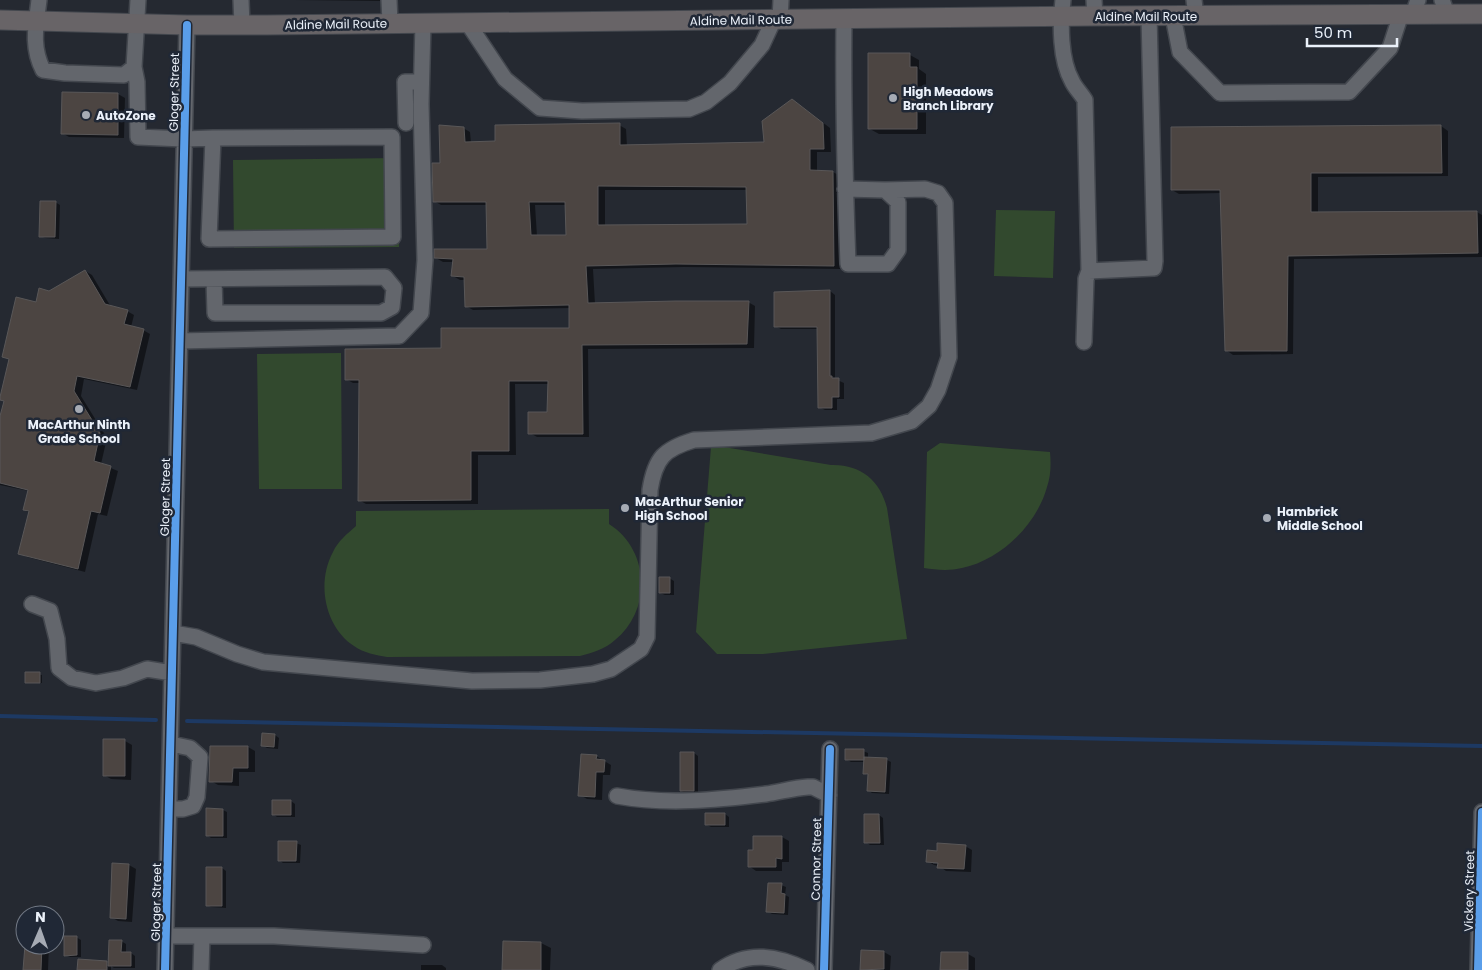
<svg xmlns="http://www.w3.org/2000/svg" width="1482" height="970" font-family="Poppins,sans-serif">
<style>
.green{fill:#32492e}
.shadow{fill:#0007;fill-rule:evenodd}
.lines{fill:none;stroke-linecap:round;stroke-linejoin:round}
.stream{stroke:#1d3963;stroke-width:4}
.building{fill:#4c4542;stroke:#595758;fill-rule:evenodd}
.minor-casing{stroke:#43474e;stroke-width:18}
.major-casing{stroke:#43474e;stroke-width:21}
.minor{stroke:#63666c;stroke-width:15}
.major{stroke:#686467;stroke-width:19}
.cycleway-casing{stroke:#202836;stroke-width:11}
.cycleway{stroke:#5a9eea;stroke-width:8}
.poi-dot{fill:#a6abb4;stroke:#202836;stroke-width:2}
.labels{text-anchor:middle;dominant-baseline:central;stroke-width:5;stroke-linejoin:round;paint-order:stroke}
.street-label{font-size:12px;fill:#ebf1fa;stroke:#202836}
.poi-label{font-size:12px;font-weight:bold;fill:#ebf1fa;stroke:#202836;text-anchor:start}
</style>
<rect width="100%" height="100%" fill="#252931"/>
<!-- green -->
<path class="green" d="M398,158L399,247L234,248L233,160Z
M996,210L1055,211L1053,278L994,276Z
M341,353L342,489H259L257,354Z
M940,443L1050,452C1051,463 1051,476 1047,487C1037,524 1001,560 962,568C950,571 936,570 924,568L927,452Z
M711,447H724L831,465C860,464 880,480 887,508L907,639L763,654H717L696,632Z
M609,509V524C650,550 652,610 615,640C605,649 592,653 580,656L387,657C376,655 364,653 354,646C325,627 316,583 333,552C338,541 347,534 356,526V511Z"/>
<!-- shadow -->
<path class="shadow" d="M295,0H383V1Z
M910,55L919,60V69L926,74V134H879L870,129Z
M63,93L118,94L125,98L124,138L69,137L62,133Z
M800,105L830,128L831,152H817V171L833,172L840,176L841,269L684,267L593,269L595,304L748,302L755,306L754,348L588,349L589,437H537L530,433L548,413L549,384H515L516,455H478V504H366L359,500L360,383H353L346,379L442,350L570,329L571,308L473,310L466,306L465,280H460L453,276L454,262H443L436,258L489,250L488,205H441L434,201L441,165L463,128L470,132L471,143L496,142L619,125L626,129L627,146L765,144ZM605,190H748V225L605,226ZM535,205H567L568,236H537Z
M1441,126L1448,131V176L1318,177V214L1477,212L1482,215V257L1294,259L1293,354L1233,355L1226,350L1221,193L1179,194L1172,190Z
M55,202L60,205L59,239L45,238L40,236Z
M85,271L92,275L111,307L127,311L134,315L131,327L143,330L150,334L137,390L84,379L81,396L107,438L101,464L118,471L107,516L98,514L85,572L27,557L20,553L30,513L24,510L29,491L0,485V421L5,402L1,399L10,360L4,357L37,304L49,293Z
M830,291L835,295V379L844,383V399H837V410H825L819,407L818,329H781L775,326Z
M669,578L674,581V595H665L660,593Z
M27,673L42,675V683H28Z
M275,735L279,738L278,749L267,748L262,745Z
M125,741L132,745L131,780L111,779L104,775Z
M211,747H248L255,751V772H239V786L218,785L211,781Z
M863,751L868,753V759L887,760L891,762L889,794L872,793L868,790L869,776L864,773L865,762H851L846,759Z
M694,753L698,756V793H686L681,791Z
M596,756L611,765L610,775H603L602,800L587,799L580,795Z
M291,801L295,804V817H277L273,814Z
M223,810L227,812V838H211L207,835Z
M725,814L729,817V827H711L707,825Z
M879,815L883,818L884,845H870L866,842Z
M754,837H782L789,841V862H782V871H756L749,866L754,851Z
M296,843L301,845L300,863H283L279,860Z
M965,846L972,850L971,872L946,871L939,866L934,865L927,861L938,852ZM933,861L944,864H933Z
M129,865L136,869L132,922L118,921L111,917Z
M222,868L226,871V908L211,907L207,905Z
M781,885L786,887L785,895L789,897L788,915L772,914L767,911Z
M76,937L81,940V957H70L65,955Z
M121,941L126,944V953H131L135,956V968H114L111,966V970H78L79,960L110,963Z
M504,942L541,943L551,948L550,970H504Z
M26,945H49L48,970H24Z
M862,951L884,952L891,956L890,970H861Z
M968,954L975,958V970H942Z
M421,965H442L446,968V970H421Z"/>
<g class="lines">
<!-- stream -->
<path class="stream" d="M0,716L156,720
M187,721L1482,746"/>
</g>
<!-- building -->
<path class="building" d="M868,53H910V67H917V129H868Z
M62,92L118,93V135L61,134Z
M792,99L823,123L824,149H810V170L833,171L834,266L676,264L586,266L588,303L676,301H749L747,344L582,345L583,434H528V412H547L548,381H509V451H471V500L358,501L359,380H345V349L441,348V328H569V305L465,307L464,277L451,276L453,259L434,258V249H487L486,202H433L432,163H440L439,125L464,127L465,142L495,141V125L620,123V145L764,142L762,121ZM598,186L746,187L747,224L598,225ZM529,202H565L566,235H531Z
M1441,125L1442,173H1311V212L1477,211L1478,253L1288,256L1287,351H1225L1220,190H1171V127Z
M40,201H56L55,237H39Z
M85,270L105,304L128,310L124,324L144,329L130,387L77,376L74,391L100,433L94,461L111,466L100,513L91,511L78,569L18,554L29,511L23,510L28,490L0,483V416L4,401L0,400V397L9,359L2,357L16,297L36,302L39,288L49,291Z
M830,290V376H832V378H839V397H832V408H818L817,327H774V292Z
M659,577H670V593H659Z
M25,672H40V683H25Z
M262,733L275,734L274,747L261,746Z
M103,739H125V776H103Z
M210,746H248V768H233L232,782H209Z
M845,749H864V760H845Z
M680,752H694V791H680Z
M581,754L597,755L596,759L605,760L604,772H596L595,797L578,796Z
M864,757L887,758L885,792L867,791L868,774H863Z
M272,800H291V815H272Z
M206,808L223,809V836H206Z
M705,813H725V825H705Z
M864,814H879L880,843H864Z
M753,836H782V859L776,858V867H748V850H753Z
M278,841H297L296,861H278Z
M937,843L966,845L964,869L937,868L938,863L926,862L927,850L937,851Z
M112,863L129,864L126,919L110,918Z
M206,867H222V906H206Z
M768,883H782L781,893L785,894L784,913L766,912Z
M64,936H77V955L64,956Z
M109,940H122L121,952H131V966H108Z
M503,941L541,942V970H502Z
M25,945H42L41,970H23Z
M861,950L884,951V969L860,970Z
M941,952H968V970H940Z
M78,959L107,961V970H77Z"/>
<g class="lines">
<defs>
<path id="minor" d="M39,0C36,26 31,46 43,70L65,73L124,75L134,67L138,0
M241,0L242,25
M389,0L390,23
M1063,0C1060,23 1060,60 1072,81C1075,88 1081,93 1085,100L1089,271L1086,279L1084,342
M1094,0L1095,16
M1194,0L1196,16
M1442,0L1447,14
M1413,14L1418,0
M1173,16L1180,52L1220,93L1349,92L1390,48L1401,14
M844,18C843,100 845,182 848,264H888L898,250V202L885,190L845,189
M780,19L781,0
M467,22L505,79L540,108L582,111L689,109L706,102L730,83L762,45L774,19
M134,67L137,82L138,137L184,139L213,138L392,137L393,237L209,239L213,138
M406,123L405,82H421
M1089,271L1154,268L1155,261L1149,16
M181,279L385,277L394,288L392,307L381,313H215L214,279
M180,341L399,336L421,313L425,260L421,104L423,23
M32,604L50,611L57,639L59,668L72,678L96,683L123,678L147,669L172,673
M173,633L196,637L237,654L263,662L472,681L540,680L593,674L611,669L641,649L647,637L650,490C655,458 664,449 694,440L871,433L912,421L929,406L938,390L949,357L945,203L938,193L925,189L885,190
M617,796C666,805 717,800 766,794C780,792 793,788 808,787H813L829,795
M169,809H183L193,806L197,797L200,757L190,748L171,744
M166,936H274L423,945
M165,970L187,25
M201,970L202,936
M720,970C748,950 778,956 807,970
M824,970L830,749
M1478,970L1482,812"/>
<path id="major" d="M0,20L187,25H267L1095,16L1482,14"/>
</defs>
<!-- minor casing -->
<use href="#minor" class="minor-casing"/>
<!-- major casing -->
<use href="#major" class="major-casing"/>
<!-- minor -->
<use href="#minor" class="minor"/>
<!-- major -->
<use href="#major" class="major"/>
<defs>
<path id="cycleway" d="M165,970L187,25
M824,970L830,749
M1478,970L1482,812"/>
</defs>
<!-- cycleway casing -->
<use href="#cycleway" class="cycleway-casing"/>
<!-- cycleway -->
<use href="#cycleway" class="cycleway"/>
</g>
<!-- markers -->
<g class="poi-dot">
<circle cx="893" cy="98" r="5"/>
<circle cx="86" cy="115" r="5"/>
<circle cx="79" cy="409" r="5"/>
<circle cx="625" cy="508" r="5"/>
<circle cx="1267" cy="518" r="5"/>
</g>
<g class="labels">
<!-- street labels -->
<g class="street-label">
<text x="1146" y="16">Aldine Mail Route</text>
<text transform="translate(741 20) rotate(-1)">Aldine Mail Route</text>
<text transform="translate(336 24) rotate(-1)">Aldine Mail Route</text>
<text transform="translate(174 92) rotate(-89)">Gloger Street</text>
<text transform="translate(165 497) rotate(-89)">Gloger Street</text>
<text transform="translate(816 859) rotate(-89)">Connor Street</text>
<text transform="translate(1469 891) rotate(-89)">Vickery Street</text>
<text transform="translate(156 902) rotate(-89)">Gloger Street</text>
</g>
<!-- poi labels -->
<g class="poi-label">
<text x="903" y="91">High Meadows<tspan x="903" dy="14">Branch Library</tspan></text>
<text x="96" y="115">AutoZone</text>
<text x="79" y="424" text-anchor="middle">MacArthur Ninth<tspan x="79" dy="14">Grade School</tspan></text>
<text x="635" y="501">MacArthur Senior<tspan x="635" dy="14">High School</tspan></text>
<text x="1277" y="511">Hambrick<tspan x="1277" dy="14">Middle School</tspan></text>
</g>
</g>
<!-- north arrow -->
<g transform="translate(40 930) rotate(2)"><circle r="24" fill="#202836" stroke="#717884"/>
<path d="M0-4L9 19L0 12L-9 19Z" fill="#a6abb4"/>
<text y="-8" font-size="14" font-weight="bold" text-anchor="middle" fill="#ebf1fa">N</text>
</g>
<!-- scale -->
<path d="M1307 38v8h90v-8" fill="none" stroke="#ebf1fa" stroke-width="2.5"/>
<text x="1314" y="38" font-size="15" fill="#ebf1fa" stroke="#202836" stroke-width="4" paint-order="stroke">50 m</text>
</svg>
